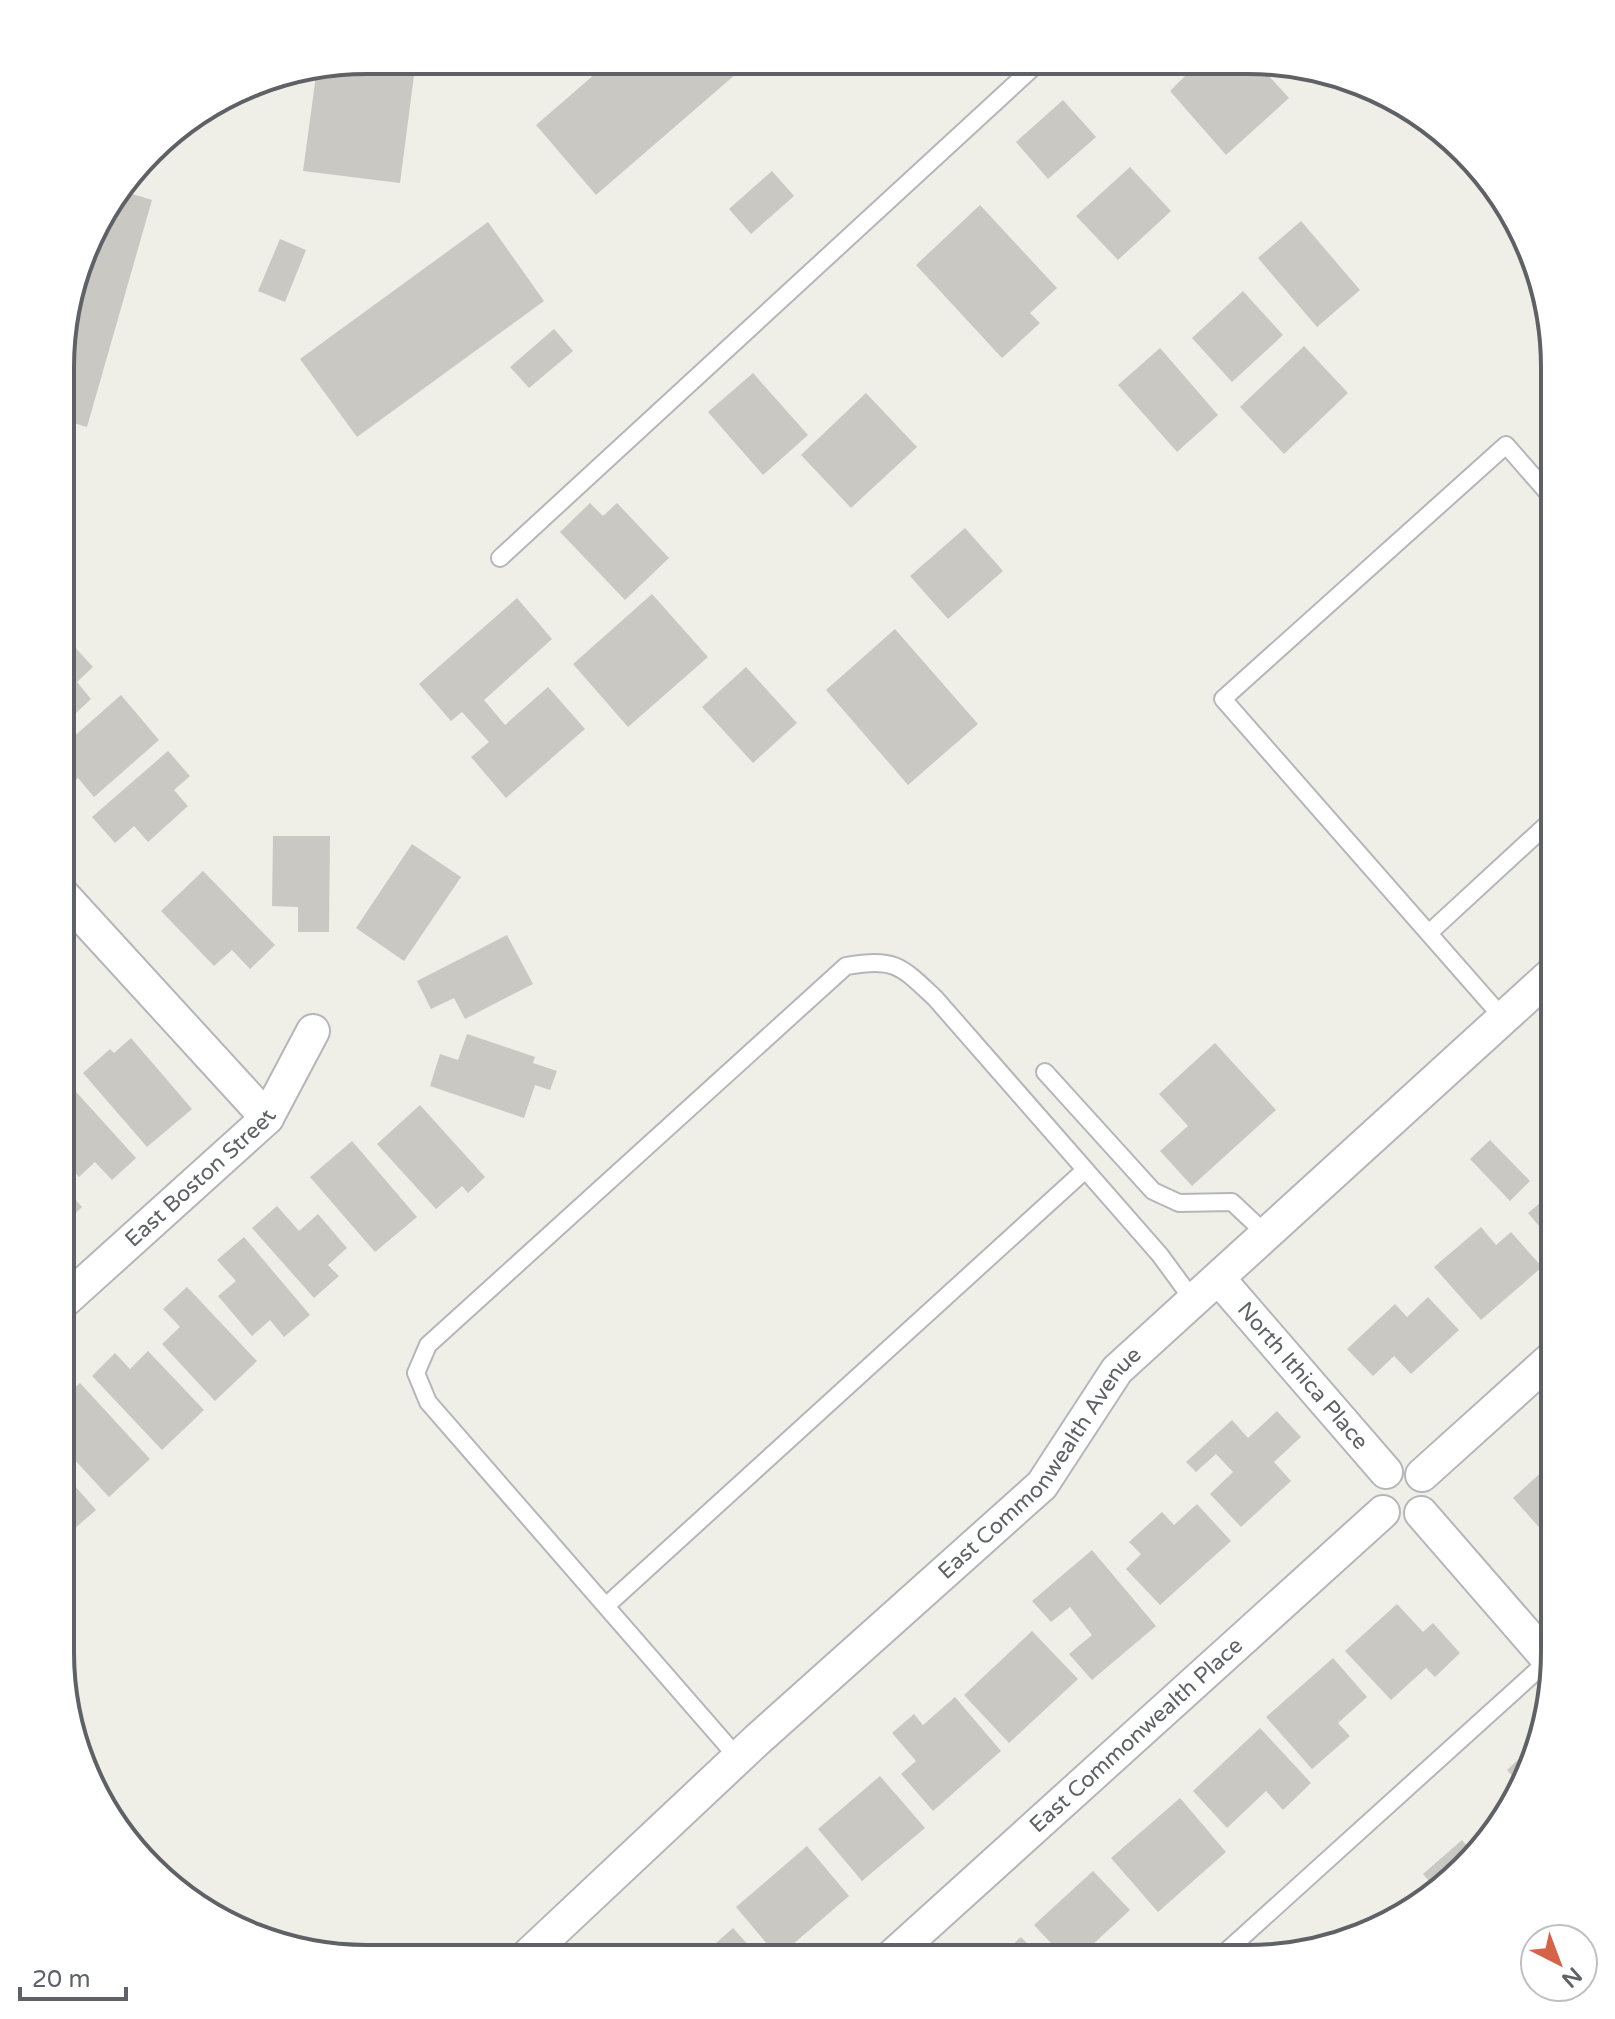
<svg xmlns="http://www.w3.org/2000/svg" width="1615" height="2019" font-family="'Varela Round',sans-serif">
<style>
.building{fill:#cac8c3}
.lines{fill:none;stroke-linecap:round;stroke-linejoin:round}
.lane-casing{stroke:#b4b6ba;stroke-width:20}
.street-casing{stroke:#b4b6ba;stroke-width:36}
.lane{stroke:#fff;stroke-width:16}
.street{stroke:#fff;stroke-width:32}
.labels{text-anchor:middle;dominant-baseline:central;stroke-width:6;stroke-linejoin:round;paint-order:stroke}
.street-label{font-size:22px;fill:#5e6165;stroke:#fff}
.rim{fill:none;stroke:#5e6165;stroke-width:4}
</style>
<rect width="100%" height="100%" fill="#efeee7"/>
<!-- building -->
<path class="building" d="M367,60H416L400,183L303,171L317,68Z
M610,61H751L596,195L536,125Z
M908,62H936L920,76Z
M1199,62L1257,63L1289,98L1226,155L1170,91Z
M1063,100L1096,137L1048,179L1016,142Z
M1130,167L1171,211L1118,260L1076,216Z
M772,171L794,196L751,234L729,209Z
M120,190L152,200L87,427L63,420V327L101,214Z
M980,205L1057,288L1030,313L1040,323L1002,358L916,265Z
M1301,221L1360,290L1317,327L1258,258Z
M488,222L544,301L357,437L300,359Z
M280,239L306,250L285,302L258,291Z
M1243,291L1283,335L1232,382L1192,338Z
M554,329L573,351L529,388L510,367Z
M1304,346L1348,393L1284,454L1240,407Z
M1160,348L1218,415L1177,452L1118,385Z
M753,373L808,435L763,475L708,412Z
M866,393L917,447L851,508L801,455Z
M590,503L603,516L617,503L669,558L625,600L560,532Z
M965,528L1003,571L948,619L910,576Z
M652,594L708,657L628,727L573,664Z
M517,598L552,639L484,700L505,725L548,687L585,729L506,798L471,757L489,742L462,712L451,721L419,684Z
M895,629L978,724L908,785L826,690Z
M71,643L93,667L77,682L91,699L62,726V651Z
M746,667L797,723L753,763L702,707Z
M121,695L159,740L94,797L78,778L67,788L62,782V747Z
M168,751L190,776L174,790L188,806L148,842L134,826L115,843L92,817Z
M273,836H330L329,932H298V907L272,906Z
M412,844L461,877L404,961L356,928Z
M203,871L275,945L250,969L232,950L214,966L161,911Z
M507,935L533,984L465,1019L454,998L431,1009L417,981Z
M467,1034L535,1057L533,1063L557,1071L550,1090L535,1085L524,1118L430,1086L440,1054L458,1060Z
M131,1038L192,1109L147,1147L83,1073L110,1049L114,1053Z
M1215,1043L1276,1110L1192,1186L1160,1151L1188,1126L1159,1094Z
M68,1083L136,1158L112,1180L95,1162L79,1177L61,1157V1090Z
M420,1105L485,1177L468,1193L462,1186L436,1209L377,1144Z
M1490,1140L1530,1181L1510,1201L1470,1159Z
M352,1141L417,1217L375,1252L310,1177Z
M1555,1165V1245L1528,1213L1552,1193L1539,1178Z
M61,1184L82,1207L61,1227Z
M277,1206L299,1231L318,1214L347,1248L328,1265L339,1276L314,1298L252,1228Z
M1481,1227L1496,1245L1511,1232L1542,1267L1481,1320L1434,1267Z
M244,1237L310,1315L284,1337L270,1320L252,1336L218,1296L236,1281L217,1260Z
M187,1287L257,1361L215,1401L162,1344L180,1327L163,1309Z
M1428,1297L1459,1330L1411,1374L1394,1356L1373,1376L1347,1349L1395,1304L1407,1317Z
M148,1351L204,1410L162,1450L92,1376L115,1353L130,1369Z
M80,1383L150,1459L109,1497L60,1444V1435L74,1423L61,1409V1401Z
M1277,1411L1301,1437L1274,1462L1291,1481L1241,1527L1210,1494L1233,1472L1216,1454L1196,1472L1186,1462L1232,1420L1248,1438Z
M1554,1461V1544L1513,1498Z
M60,1469L96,1510L60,1541Z
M1197,1504L1231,1541L1160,1605L1126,1569L1141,1554L1129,1542L1162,1512L1174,1525Z
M1092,1550L1156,1626L1092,1680L1069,1654L1092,1635L1070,1607L1051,1622L1032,1601Z
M1397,1604L1423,1632L1433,1623L1460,1653L1435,1677L1426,1668L1391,1700L1345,1651Z
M1032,1631L1078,1679L1009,1743L964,1695Z
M1333,1658L1367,1697L1338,1723L1350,1736L1312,1769L1266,1717Z
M955,1697L1001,1751L933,1811L901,1774L916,1761L892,1733L914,1714L923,1725Z
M1260,1728L1311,1783L1283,1810L1266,1791L1227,1828L1193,1791Z
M1536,1743L1539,1751L1521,1786L1507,1770Z
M880,1776L925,1828L862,1881L818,1829Z
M1180,1798L1226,1852L1158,1912L1111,1858Z
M1462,1840L1472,1852L1434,1887L1423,1874Z
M807,1846L849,1896L778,1957L736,1907Z
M1093,1871L1130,1910L1078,1958H1065L1034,1925Z
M733,1928L760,1958H699Z
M1021,1937L1041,1958H998Z"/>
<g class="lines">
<defs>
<path id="lane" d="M500,558L1039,62
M1429,933L1555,817
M1503,1018L1223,699L1506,445L1555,501
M1045,1072L1153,1191L1179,1203L1232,1202L1266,1234
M606,1606L1084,1171
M738,1758L428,1402L416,1373L428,1345L846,966C895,958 900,965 935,998L1160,1255L1193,1300
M1219,1958L1553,1656"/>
<g id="street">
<path d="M62,894L267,1118"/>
<path id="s1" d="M1219,1279L1386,1472"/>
<path id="s2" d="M61,1304L267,1118L313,1031"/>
<path d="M1422,1475L1554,1356"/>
<path d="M1421,1513L1554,1666"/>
<path id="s3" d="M525,1958L757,1740L1042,1485L1117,1370L1555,971"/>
<path id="s4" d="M890,1958L1383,1512"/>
</g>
</defs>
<!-- lane casing -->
<use href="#lane" class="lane-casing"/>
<!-- street casing -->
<use href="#street" class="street-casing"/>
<!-- lane -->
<use href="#lane" class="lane"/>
<!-- street -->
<use href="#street" class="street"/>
</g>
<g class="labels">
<!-- street labels -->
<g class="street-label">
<text stroke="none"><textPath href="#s2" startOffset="188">East Boston Street</textPath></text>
<text stroke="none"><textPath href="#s1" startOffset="128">North Ithica Place</textPath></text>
<text stroke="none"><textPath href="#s3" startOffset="716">East Commonwealth Avenue</textPath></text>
<text stroke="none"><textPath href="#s4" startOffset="332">East Commonwealth Place</textPath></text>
</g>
</g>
<!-- crop -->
<path d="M0 0H1615V2019H0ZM367 74H1248A293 293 0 0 1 1541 367V1652A293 293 0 0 1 1248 1945H367A293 293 0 0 1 74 1652V367A293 293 0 0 1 367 74Z" fill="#fff" fill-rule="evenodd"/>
<path class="rim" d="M367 74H1248A293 293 0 0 1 1541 367V1652A293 293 0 0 1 1248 1945H367A293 293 0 0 1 74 1652V367A293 293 0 0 1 367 74Z"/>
<!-- north arrow -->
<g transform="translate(1559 1963) rotate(138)"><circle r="38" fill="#ffffff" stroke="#bfc0c1" stroke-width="2"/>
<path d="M0-6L14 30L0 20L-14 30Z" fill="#d56347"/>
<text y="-12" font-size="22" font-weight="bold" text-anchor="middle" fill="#5e6165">N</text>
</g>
<!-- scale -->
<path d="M20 1987v12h106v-12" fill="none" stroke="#5e6165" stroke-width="4"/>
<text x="32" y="1987" font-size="24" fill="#5e6165" stroke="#ffffff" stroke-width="6" paint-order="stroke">20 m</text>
</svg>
